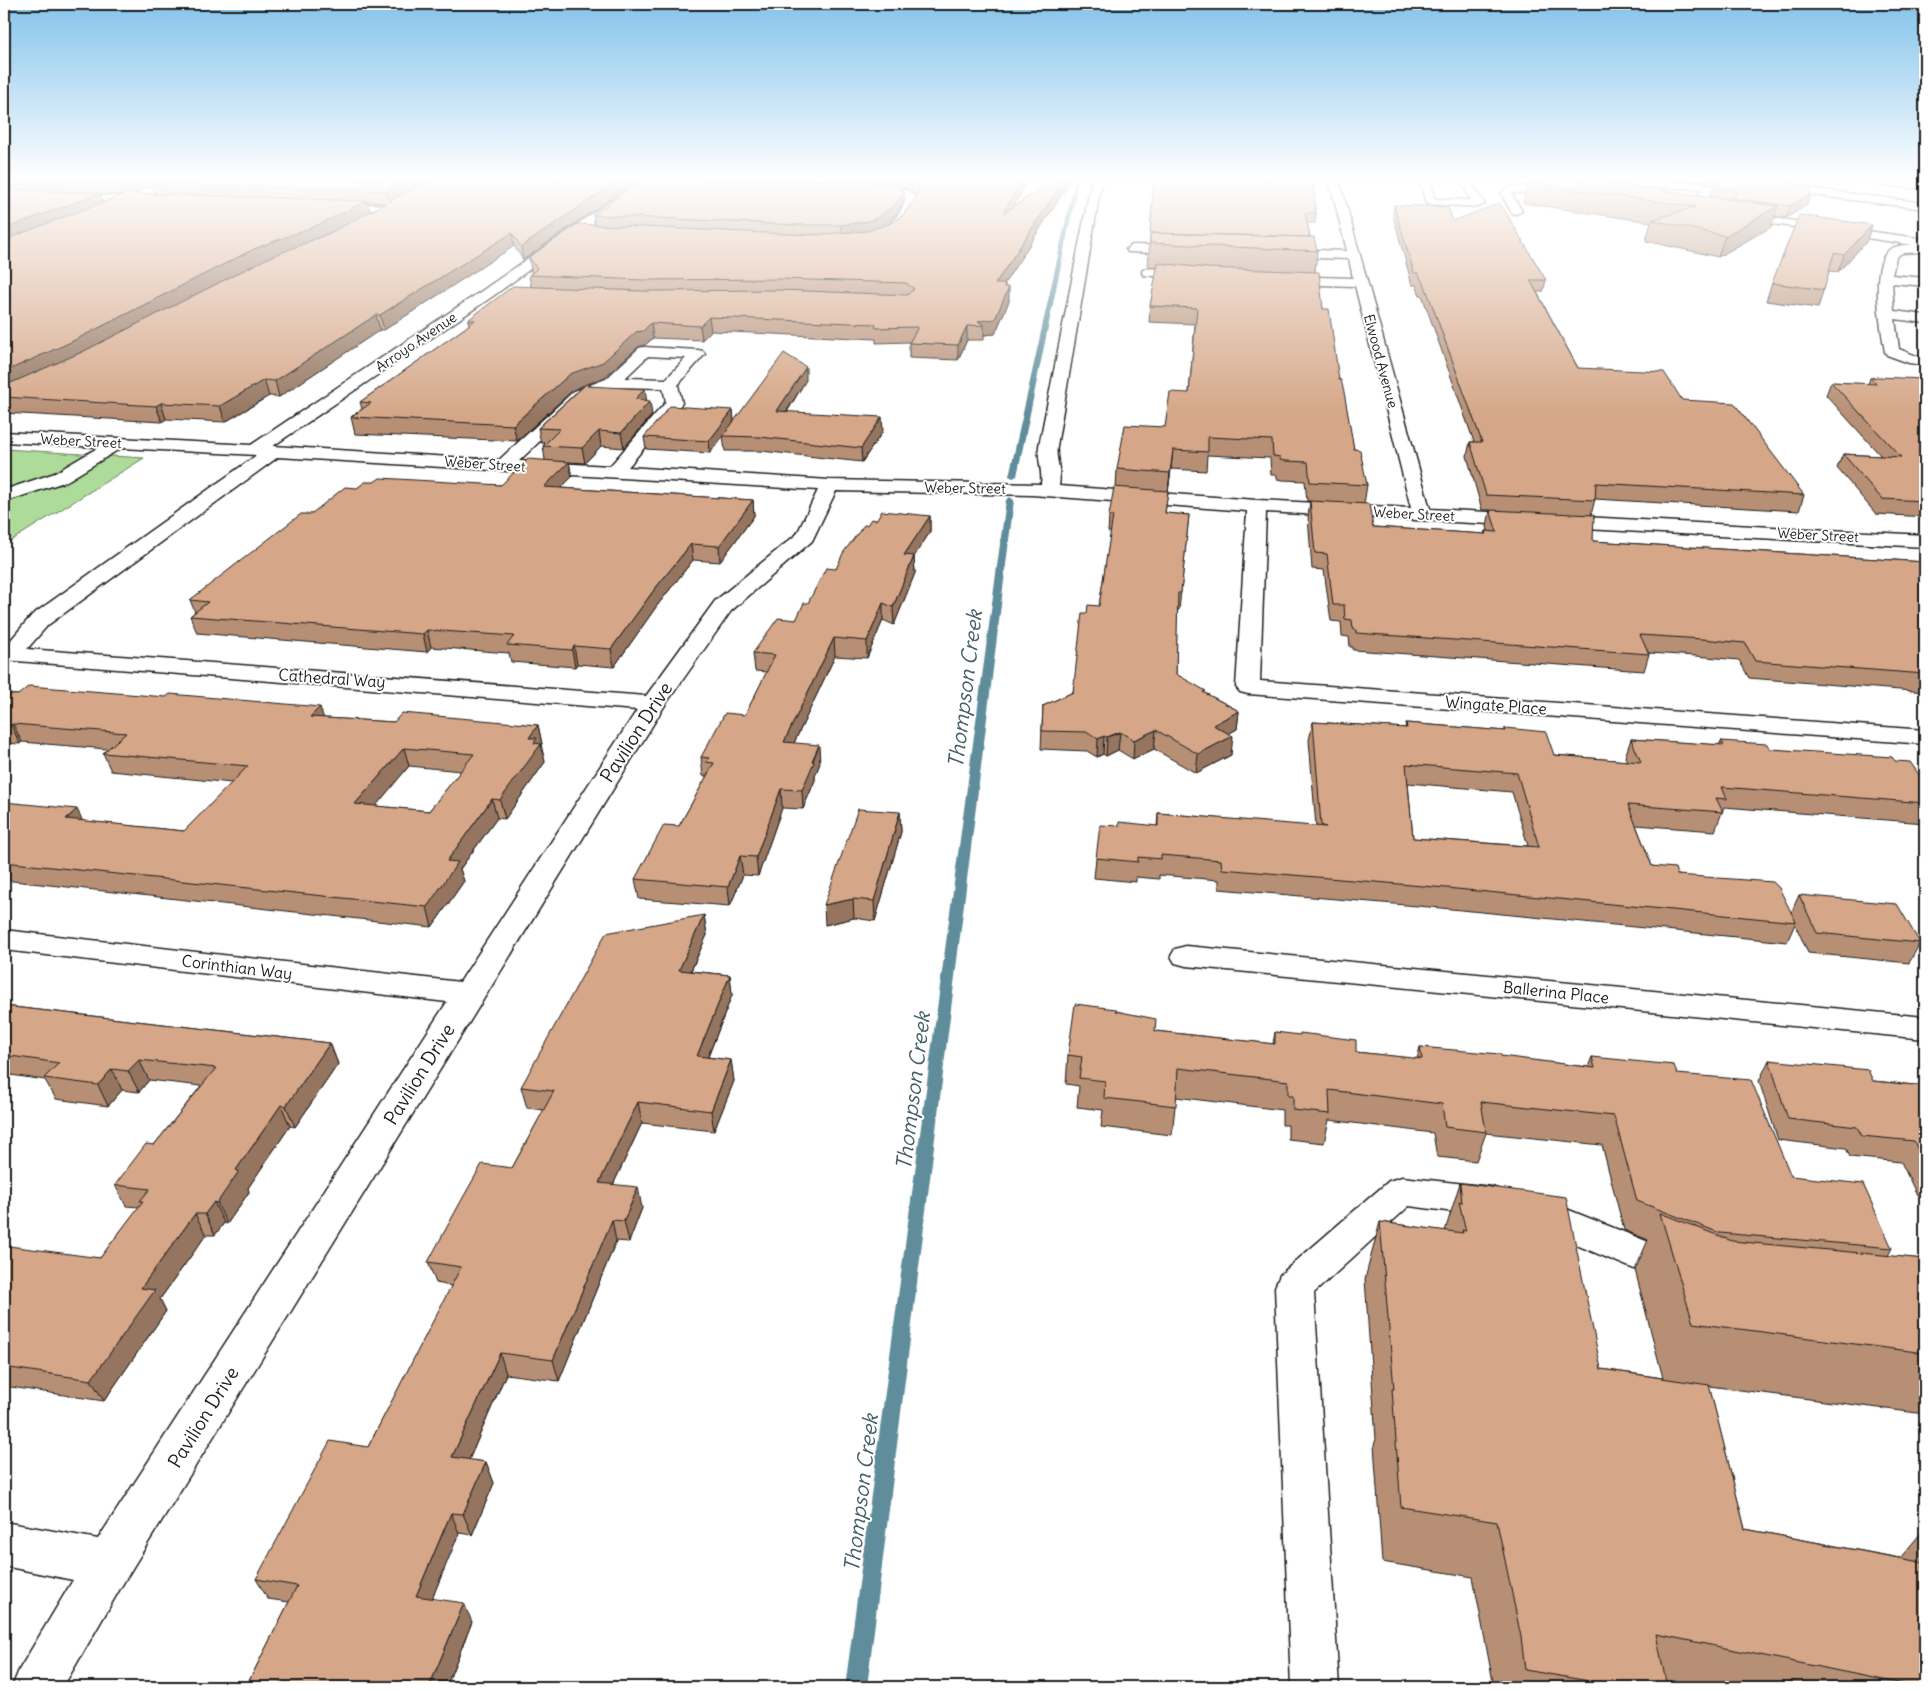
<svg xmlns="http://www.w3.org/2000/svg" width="1929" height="1691" font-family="Delius,sans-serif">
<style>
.green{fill:#addb9a;stroke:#647c5b}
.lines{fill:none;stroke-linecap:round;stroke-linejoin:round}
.stream{fill:#608d9b;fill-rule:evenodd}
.minor-casing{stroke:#1c1c1c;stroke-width:3}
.minor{fill:#fff;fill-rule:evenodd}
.wall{fill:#b78f74;stroke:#1c1c1c;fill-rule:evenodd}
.shaded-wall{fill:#95745e;stroke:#1c1c1c}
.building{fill:#d5a687;stroke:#1c1c1c;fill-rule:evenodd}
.labels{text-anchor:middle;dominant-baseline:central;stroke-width:4;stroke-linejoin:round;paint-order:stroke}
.far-street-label{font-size:14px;fill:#1c1c1c;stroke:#fff}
.street-label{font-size:16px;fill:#1c1c1c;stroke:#fff}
.near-street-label{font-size:19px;fill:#1c1c1c;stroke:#fff}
.near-water-label{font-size:21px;font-style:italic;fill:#445e66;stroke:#fff}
</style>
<rect width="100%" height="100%" fill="#fff"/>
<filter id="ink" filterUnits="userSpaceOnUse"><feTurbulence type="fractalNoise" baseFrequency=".02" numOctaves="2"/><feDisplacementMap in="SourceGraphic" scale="10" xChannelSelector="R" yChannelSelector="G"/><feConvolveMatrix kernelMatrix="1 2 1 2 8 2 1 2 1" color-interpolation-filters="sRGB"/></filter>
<g filter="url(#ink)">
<!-- green -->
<path class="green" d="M4,449L144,458L4,545Z"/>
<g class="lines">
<!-- stream -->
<path class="stream" d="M1075,179H1079L1017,476L1013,478L1009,476Z
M1010,497L1014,500L867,1687H845L1006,500Z"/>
<defs>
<path id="minor" d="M642,179H654L493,296L273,446L499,460L574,391L606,379L639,348L644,347L698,350L703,351L705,354L678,385L682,403L628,467L829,480L1041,484C1043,471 1037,459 1039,446L1092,179H1102L1057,446C1055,460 1062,469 1059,486L1257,500L1411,508L1355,286L1282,284L1275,280L1282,276L1353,278L1349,259L1281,257L1275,253L1281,249L1347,251L1329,179H1339L1430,509L1925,535V547L1266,512L1260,681L1925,730V744L1248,694L1240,692L1236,687L1247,511L1032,495L836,491L812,541L731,611L665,705L125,1580L63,1687H12L19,1670L73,1580L4,1566V1522L98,1539L447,1002L4,950V930L460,982L637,710L4,660V648L32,615L257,455L121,448L67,481L4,502V490L55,473L99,447L4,442V432L251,445L483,290ZM648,356L686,358L666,379L625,378ZM614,387L663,388L666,402L610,466L519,461L586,397ZM278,457L818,490L797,534L715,601L646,696L27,649L48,625Z
M1419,179H1429L1435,199L1471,200L1459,179H1469L1485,204L1479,207L1426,204Z
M1762,179H1776L1790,186L1925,203V209L1788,192Z
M1885,179L1925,183V189L1880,185L1875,182L1876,180Z
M1624,180L1705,183L1715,188L1707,199L1729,202L1735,205L1729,208L1695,203L1693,201L1703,189L1621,186L1644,193L1645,195L1644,197L1640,198L1611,190L1610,188V182Z
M868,183L906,190L918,198C916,212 904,229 890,233L884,229L900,213L906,199L899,195L864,188L863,186Z
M1564,186L1568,187L1569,189L1568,191L1513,193L1512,194L1522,211L1516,214L1512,213L1501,194L1506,188L1510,187Z
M4,193L148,197L154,200L148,203L4,199Z
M331,203L390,205L396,208L390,211L327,208L325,206Z
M1737,213L1925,239V252L1902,253L1896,257L1892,275L1925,278V286L1892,283L1894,311L1925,315V323L1895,319L1899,349L1916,356L1925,357V365L1909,363L1887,355L1885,352C1881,328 1870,271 1887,252C1893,245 1904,245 1913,245L1733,218L1731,216Z
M1132,245L1186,246L1192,250L1186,254L1128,252L1126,249Z
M1148,268L1194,272L1201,276L1194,280L1143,275L1142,272L1143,269Z
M1186,946L1925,1017V1039L1186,966L1175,963L1171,956L1175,949Z
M1402,1177L1492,1187L1505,1192L1510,1202L1505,1212L1492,1217L1409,1206L1314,1293L1339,1687H1291L1275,1287L1280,1275L1389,1181Z
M1539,1198L1691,1259L1696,1270L1691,1281L1677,1286L1663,1281L1526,1224L1521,1213L1526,1202Z"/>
</defs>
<!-- minor casing -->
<use href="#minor" class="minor-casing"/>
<!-- minor -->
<use href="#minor" class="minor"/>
</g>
<!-- wall -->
<path class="wall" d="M4,179H638L523,260L514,246L384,330H380L279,397L269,396L225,422L166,419L162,422L4,413ZM152,186L155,194L133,193ZM100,194L123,195L103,202ZM367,202L386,203L369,212Z
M643,179H1028L1013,207L1072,179L1004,284L1005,287L1009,301L995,334L984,335V340H967L958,360L909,358V342L876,343V339L711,331L702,340L653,338L645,345L638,347L605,377L590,383V386L646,401L652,415L624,448L601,446L585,463L569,462L572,477L561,488L753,500L754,516L720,562L693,560L656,607L614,667L577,664L575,667L511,662L509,653L431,647L427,652L197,633L190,616L195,612L190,600L311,514L357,488L501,485L545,460L543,446L545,443H541L538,428L584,385L573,390L517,441L355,434L351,417L362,409L360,402L469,325L468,320L531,287L529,275L532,272L531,271L529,257L594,224L593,215ZM898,187L906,188L918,195L902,216L889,224L881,227L896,214L904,200Z
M1147,179H1177V180L1316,213L1315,223H1307L1310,237L1317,251L1315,272L1339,380L1354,449L1367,485L1364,504L1373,527L1484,534L1485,531H1488L1487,526L1490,510H1482L1467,456L1470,442H1474L1422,295H1420L1416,285H1412L1393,215L1394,205L1453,221L1546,280L1543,292H1537L1578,368L1682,400L1804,495L1799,511L1595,499L1591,515L1593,541L1925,562V692L1749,678L1739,660L1696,656L1649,653V654L1644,671L1353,650V647H1350L1349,637L1342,636L1341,622L1331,621L1324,570L1312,569L1308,516L1310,501H1307L1305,481L1283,480L1277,479V475H1271L1270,458L1207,455L1206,471L1171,469L1168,492L1165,513L1189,515L1179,610H1177L1176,674L1205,693L1239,711L1237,729L1228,734L1231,755L1196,773L1154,749L1133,759L1118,750L1106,756L1103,754L1097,757L1087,751L1041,749L1043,706L1073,692L1087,613L1099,606L1111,532H1108L1109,516L1116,488L1117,469L1165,427L1189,393L1195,324L1149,322L1150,306L1158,267L1148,266L1154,180Z
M1539,179H1617L1613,180L1627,184V185L1711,197L1714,186L1705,181L1654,179H1786L1807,205L1786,218L1774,216L1771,227L1718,257L1646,241L1651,222L1523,203L1528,183Z
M1872,225L1866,242L1838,272L1829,271L1818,308L1766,301L1772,283Z
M1870,378L1925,379V517L1876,514L1837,468L1843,454L1881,456L1826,395L1831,382L1868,384Z
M806,380L787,412L883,431L862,462L761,451H725L723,436L710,453L646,449L644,437L733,410L734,421Z
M930,516V532L914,556L915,573L894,625L883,620L867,658L835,656L794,743L820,763L815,776V780L803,809L782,808L758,876L743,875L730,906L639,899L635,879L679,826L707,776H703L701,757L745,715L767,672L755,671L753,653L796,620L808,603L836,569L867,525L876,520Z
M4,694L324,718L394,722L538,725L542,744L541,745L545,762L505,819L497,818L460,869L464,881L432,927L4,880V802L82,821L184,831L232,783L111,771L103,753L107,749L22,742L20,744L4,743ZM409,766L461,771L429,811L375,806Z
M1313,722L1405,728L1406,723L1505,731V728L1554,755L1627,761L1625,757L1631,739L1719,745L1721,741L1770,749L1895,761L1925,783V823L1724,807L1715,831L1636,825L1652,866L1791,913L1799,895L1920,943L1909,963L1808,953L1795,924L1787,942L1441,908L1219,889V880L1159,875V879L1136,877V882L1094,878L1096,858L1157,826L1158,813L1316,827L1309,740ZM1408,783L1512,792L1528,846L1413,838Z
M900,812L901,832L875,921L854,918L825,925Z
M704,915L707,935L691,971L730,975L732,995L708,1057L731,1060L734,1081L714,1131L642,1123L613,1185L642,1208L629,1242L616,1241L559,1381L506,1374L469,1460L486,1462L494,1483L472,1535L459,1533L432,1598L472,1622L446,1687H246L289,1602L268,1599L256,1579L368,1447L452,1286L436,1283L428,1262L512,1168L544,1110L527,1108L521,1087Z
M4,1006L330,1043L338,1064L295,1127L290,1126L248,1188L249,1192L227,1224L224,1223L215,1235H206L160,1299L166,1311L104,1401L4,1386V1252L100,1258L139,1207L126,1206L115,1185L154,1145L201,1086L149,1080L139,1092L122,1090L108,1106L56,1099L45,1080L4,1074Z
M1116,1011L1155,1031L1273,1044L1275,1032L1356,1052L1417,1059L1420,1047L1588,1067L1592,1057L1677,1074L1791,1176L1892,1248L1888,1256L1925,1259V1414L1709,1386L1745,1529L1900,1558L1921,1533L1925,1534V1687H1494L1473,1577L1382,1562L1374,1445L1376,1439L1365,1279L1380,1222L1445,1231L1460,1183L1601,1369L1663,1378L1635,1270L1648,1240L1624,1230L1602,1145L1486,1133L1476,1161L1437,1157L1433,1133L1329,1120L1324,1143L1288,1139V1125H1282V1110L1176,1097L1172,1135L1101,1127L1103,1110L1077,1107L1079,1086L1066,1084L1068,1055Z
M1769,1060L1873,1081L1925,1086V1196L1917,1195L1901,1162L1850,1157L1846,1148L1778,1140L1759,1081Z"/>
<!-- shaded-wall -->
<path class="shaded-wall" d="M136,179H168L152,184V186L129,195L125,184Z
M410,179H434L389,203L386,191Z
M620,179H638L523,260L521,247Z
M1022,179H1028L1004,225V213Z
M1065,179H1072L995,298V284Z
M904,190V200L896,214L880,228L870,232L842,236L841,225Z
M100,193L104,205L4,243V229Z
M1811,194L1807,205L1786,218L1790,206Z
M367,201L370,213L323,236L76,357L4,390V372L254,249Z
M1778,206L1771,227L1718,257L1725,236Z
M1872,225L1866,242L1838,272L1844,255Z
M512,233L514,246L384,330L380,315Z
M1005,284V296L1009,287V301L995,334L984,335V325L978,321Z
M376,315L380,330L279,397L275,381Z
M709,317L711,331L702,340L700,326Z
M651,323L653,338L645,345L638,347L605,377L590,383L592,397L587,386L589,383L573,390L517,441L513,425L570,374L636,332Z
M967,326V340L958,360V345Z
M806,367V380L778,425L777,411Z
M264,380L269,396L225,422L220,406Z
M645,389L647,403L635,399Z
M650,401L652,415L624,448L621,433Z
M161,403L166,419L162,422L156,406Z
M733,410L734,422L710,453L709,441Z
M882,417L883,431L862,462L861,448Z
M599,431L601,446L585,463L582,448Z
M1173,450L1171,469L1168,492L1170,473Z
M569,462L572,477L547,502L544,487Z
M753,500L754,516L720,562L719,546Z
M930,516V532L905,571L904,555Z
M691,544L693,560L656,607L614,667L611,649L654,590Z
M914,556L915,573L894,625L893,607Z
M883,603V620L867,658V641Z
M427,630L431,647L427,652L423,634Z
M834,638L835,656L786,760L784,742Z
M574,646L577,664L575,667L572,650Z
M320,707L326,725L310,717Z
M1239,711L1237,729L1211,744L1213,725Z
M13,724L22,742L20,744L11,725Z
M538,725L542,744L541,745L545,762L505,819L500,800L529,738Z
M1156,730L1154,749L1133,759L1134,740Z
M1120,732L1118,750L1106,756L1107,737Z
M1104,736L1103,754L1097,757L1098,739Z
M1233,736L1231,755L1196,773L1198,754Z
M819,745L820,763L815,776V780L803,809L802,790Z
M404,748L409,766L361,824L355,804Z
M781,789L782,808L758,876L756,857Z
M492,799L497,818L460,869L464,881L432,927L427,907L447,861Z
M77,809L86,828L66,819Z
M900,812L901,832L875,921L874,901Z
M740,856L743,875L730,906L728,887Z
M853,899L854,918L825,925L824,905Z
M704,915L707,935L682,990L679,970Z
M730,975L732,995L700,1077L697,1056Z
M330,1043L338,1064L295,1127L286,1106Z
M139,1060L149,1080L139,1092L128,1071Z
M731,1060L734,1081L714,1131L711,1111Z
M112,1069L122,1090L108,1106L98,1085Z
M638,1102L642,1123L604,1204L599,1183Z
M281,1105L290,1126L248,1188L249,1192L227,1224L217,1203L236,1170Z
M638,1187L642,1208L629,1242L624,1221Z
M214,1202L224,1223L215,1235L205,1214Z
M195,1214L206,1235L160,1299L166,1311L104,1401L91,1380L141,1288Z
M612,1220L616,1241L559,1381L553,1360Z
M500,1353L506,1374L461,1478L452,1457Z
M486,1462L494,1483L472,1535L463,1514Z
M451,1513L459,1533L425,1616L416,1596Z
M464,1603L472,1622L446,1687H429Z
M376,1681L379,1687H375Z"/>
<!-- building -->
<path class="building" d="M4,179H136L125,184Z
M163,179H410L386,191L152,184Z
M431,179H620L521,247L512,233L380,315H376L275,381L264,380L220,406L161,403L156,406L4,397V386L82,352L266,259L330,233Z
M643,179L861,180L898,186L904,190L896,204L879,217L869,221L841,225H797L593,215Z
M910,179H1022L1004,213L1055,179H1065L995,284H1005L1004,287H1009L995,319L978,321L984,325L967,326L958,345L909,343L918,327L876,328L875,324L709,317L700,326L651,323L643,331L636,332L603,362L570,374L513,425L351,417L371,403L360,402L465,328L475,320H468L513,286L643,291L780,290L907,295L914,289L906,283L780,279L643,280L529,275L537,269L529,257L578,224L809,235L867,231L889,224L902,216L919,193L918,184Z
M1154,179L1188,180V179H1313L1316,213H1305L1310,237L1150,233Z
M1539,179H1597L1611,183L1778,206L1725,236L1652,220L1695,207L1528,183Z
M1601,179H1612L1613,181L1627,184Z
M1718,179H1784L1791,182L1807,185L1811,194L1790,206L1731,198L1738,193L1731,189L1714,186Z
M4,189L100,193L4,229Z
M127,193L367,201L320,224L254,249L71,342L4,372V240Z
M1500,203L1546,280H1530L1578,368L1664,372L1682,400L1734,403L1804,495L1596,483L1595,500L1486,495L1470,442H1482L1424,283H1423L1418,273H1414L1394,205L1448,207L1453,221Z
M1799,215L1872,225L1844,255L1834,253L1824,290L1772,283Z
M1150,233L1314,237L1317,251L1150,243Z
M1158,263L1207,268L1319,272L1323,309H1329L1339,380H1341L1344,392L1354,449L1360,450L1367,485L1310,482L1308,462L1286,461L1280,460V457L1273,456L1272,440L1208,437V452L1173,450L1170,473L1117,469L1125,425L1165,427L1170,392L1189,393L1197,308L1150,306Z
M784,353L806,367L777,411L882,417L861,448L760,437L723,436Z
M1877,377L1925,379V501L1882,499L1843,454L1901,457L1831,382L1877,384L1870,378Z
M590,383L587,386L645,389L635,399L650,401L621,433L599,431L582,448L543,446L560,429L538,428L585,385Z
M670,406L733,410L709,441L644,437Z
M528,459L569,462L544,487L753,500L719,546L691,544L654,590L611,649L574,646L572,650L507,645L514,636L427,630L423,634L190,616L208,602L190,600L301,514H311L345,487L357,488L365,482H374L380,478L501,485Z
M1114,487L1168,491L1165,513L1189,515L1181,593H1178L1176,674L1206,691L1203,692L1239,711L1213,725L1233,736L1198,754L1156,730L1134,740L1120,732L1107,737L1104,736L1098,739L1088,732L1042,731L1043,706L1073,692L1082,613H1087L1088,605L1099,606L1113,516H1109Z
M1310,501L1369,504L1373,527L1486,534L1485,531L1497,532L1490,510L1594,515L1593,541L1925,562V674L1755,661L1745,643L1702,639L1640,635L1649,654L1356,633V630H1353L1352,620L1345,619L1344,605H1333L1327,554L1315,553Z
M882,511L930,516L904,555L914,556L893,607L883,603L867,641L834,638L784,742L819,745L812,761L814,762L802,790L781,789L756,857L740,856L728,887L635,879L664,825L679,826L714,763L706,762L709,758L701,757L725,713L745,715L775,655L753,653L778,618L796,620L804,603H808L826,568L836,569L843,553L864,525H867L871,519L876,520Z
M29,686L166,697L170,694L320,707L310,717L394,722L402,713L538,725L529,738H537L534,743L541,744L500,800L492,799L447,861L458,862L427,907L4,862V802L77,809L66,819L184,831L248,766L103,753L126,733L13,724L11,725H4V694L18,695ZM404,748L474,754L429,811L355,804Z
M1313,722L1407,728L1406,723L1506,731L1505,728L1546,732L1554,755L1641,762L1631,739L1724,745L1721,741L1767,744L1770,749L1892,757L1895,761L1910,762L1925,783V803L1722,787L1727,799L1716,798L1723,812L1628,805L1652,866L1675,868L1677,875L1773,882L1779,888L1796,922L1446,888L1222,869L1221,860L1161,855V859L1138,857V862L1096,858L1100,825L1119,826V822L1158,826V813L1326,827L1321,825ZM1406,764L1517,773L1539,847L1413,838Z
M858,809L900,812L874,901L853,899L824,905Z
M1799,895L1897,904L1920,943L1817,933Z
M704,915L679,970L730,975L697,1056L731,1060L711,1111L638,1102L599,1183L638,1187L624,1221L612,1220L553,1360L500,1353L452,1457L486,1462L463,1514L451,1513L416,1596L464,1603L429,1687H422L376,1681L374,1687L367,1686L366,1687H246L297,1586L256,1579L330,1441L368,1447L461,1267L428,1262L460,1203L482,1164L512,1168L554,1091L521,1087L606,933Z
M1075,1004L1116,1009V1011L1156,1019L1155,1031L1275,1044V1032L1300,1035V1033L1356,1040V1052L1422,1059L1420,1047L1500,1054L1501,1056L1595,1068L1592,1057L1674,1065L1677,1074L1751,1080L1791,1176L1863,1184L1892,1248L1720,1233L1637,1201L1614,1116L1481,1102L1486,1132L1445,1127L1442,1104L1329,1090L1330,1114L1293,1110V1096H1288V1081L1178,1068L1176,1106L1104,1098L1105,1081L1079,1078L1082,1057L1068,1055Z
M4,1006L330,1043L286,1106L281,1105L236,1170L239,1171L217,1203L214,1202L205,1214H195L141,1288L155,1290L91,1380L4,1367V1252L9,1246L100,1258L143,1201H140L150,1189L115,1185L146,1144L154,1145L216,1068L139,1060L128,1071L112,1069L98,1085L44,1078L59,1063L4,1055Z
M1769,1060L1868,1070L1873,1081L1925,1086V1165L1914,1141L1862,1136L1857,1127L1788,1119Z
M1460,1183L1566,1197L1601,1369L1709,1385L1745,1529L1925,1563V1687H1918L1656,1634L1667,1687H1624L1525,1670L1521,1637L1497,1522L1401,1507L1392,1389H1394L1380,1222L1463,1233L1462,1230L1466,1231L1459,1202L1462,1203Z
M1660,1213L1732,1241L1925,1259V1353L1693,1323Z
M1921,1533L1925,1534V1548Z"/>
</g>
<!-- sky -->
<linearGradient id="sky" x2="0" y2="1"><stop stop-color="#84c3eb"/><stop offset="0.43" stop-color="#fff"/><stop offset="1" stop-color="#fff" stop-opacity="0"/></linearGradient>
<rect width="1929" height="416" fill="url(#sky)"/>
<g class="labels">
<!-- far-street labels -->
<g class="far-street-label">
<text transform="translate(416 342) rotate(-34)">Arroyo Avenue</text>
<text transform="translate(1381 361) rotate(75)">Elwood Avenue</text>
<text transform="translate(81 441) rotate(3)">Weber Street</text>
<text transform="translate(485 464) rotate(4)">Weber Street</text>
<text transform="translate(965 488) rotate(1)">Weber Street</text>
<text transform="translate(1414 514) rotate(3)">Weber Street</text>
<text transform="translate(1818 535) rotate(3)">Weber Street</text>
</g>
<!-- street labels -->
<g class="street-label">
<text transform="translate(332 678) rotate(4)">Cathedral Way</text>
<text transform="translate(1496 705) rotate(4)">Wingate Place</text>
<text transform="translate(237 967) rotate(7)">Corinthian Way</text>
<text transform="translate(1556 992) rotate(6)">Ballerina Place</text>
</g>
<!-- near-street labels -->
<g class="near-street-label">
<text transform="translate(636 732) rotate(-57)">Pavilion Drive</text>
<text transform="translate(419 1074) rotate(-58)">Pavilion Drive</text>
<text transform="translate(203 1417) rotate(-58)">Pavilion Drive</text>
</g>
<!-- near-water labels -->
<g class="near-water-label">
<text transform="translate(965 689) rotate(-83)">Thompson Creek</text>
<text transform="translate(913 1091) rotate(-83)">Thompson Creek</text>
<text transform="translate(861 1493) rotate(-83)">Thompson Creek</text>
</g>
</g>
<!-- margin -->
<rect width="1929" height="1691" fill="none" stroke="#fff" stroke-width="20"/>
<rect x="10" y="10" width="1909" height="1671" fill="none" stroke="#1c1c1c" stroke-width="2" filter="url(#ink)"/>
</svg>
